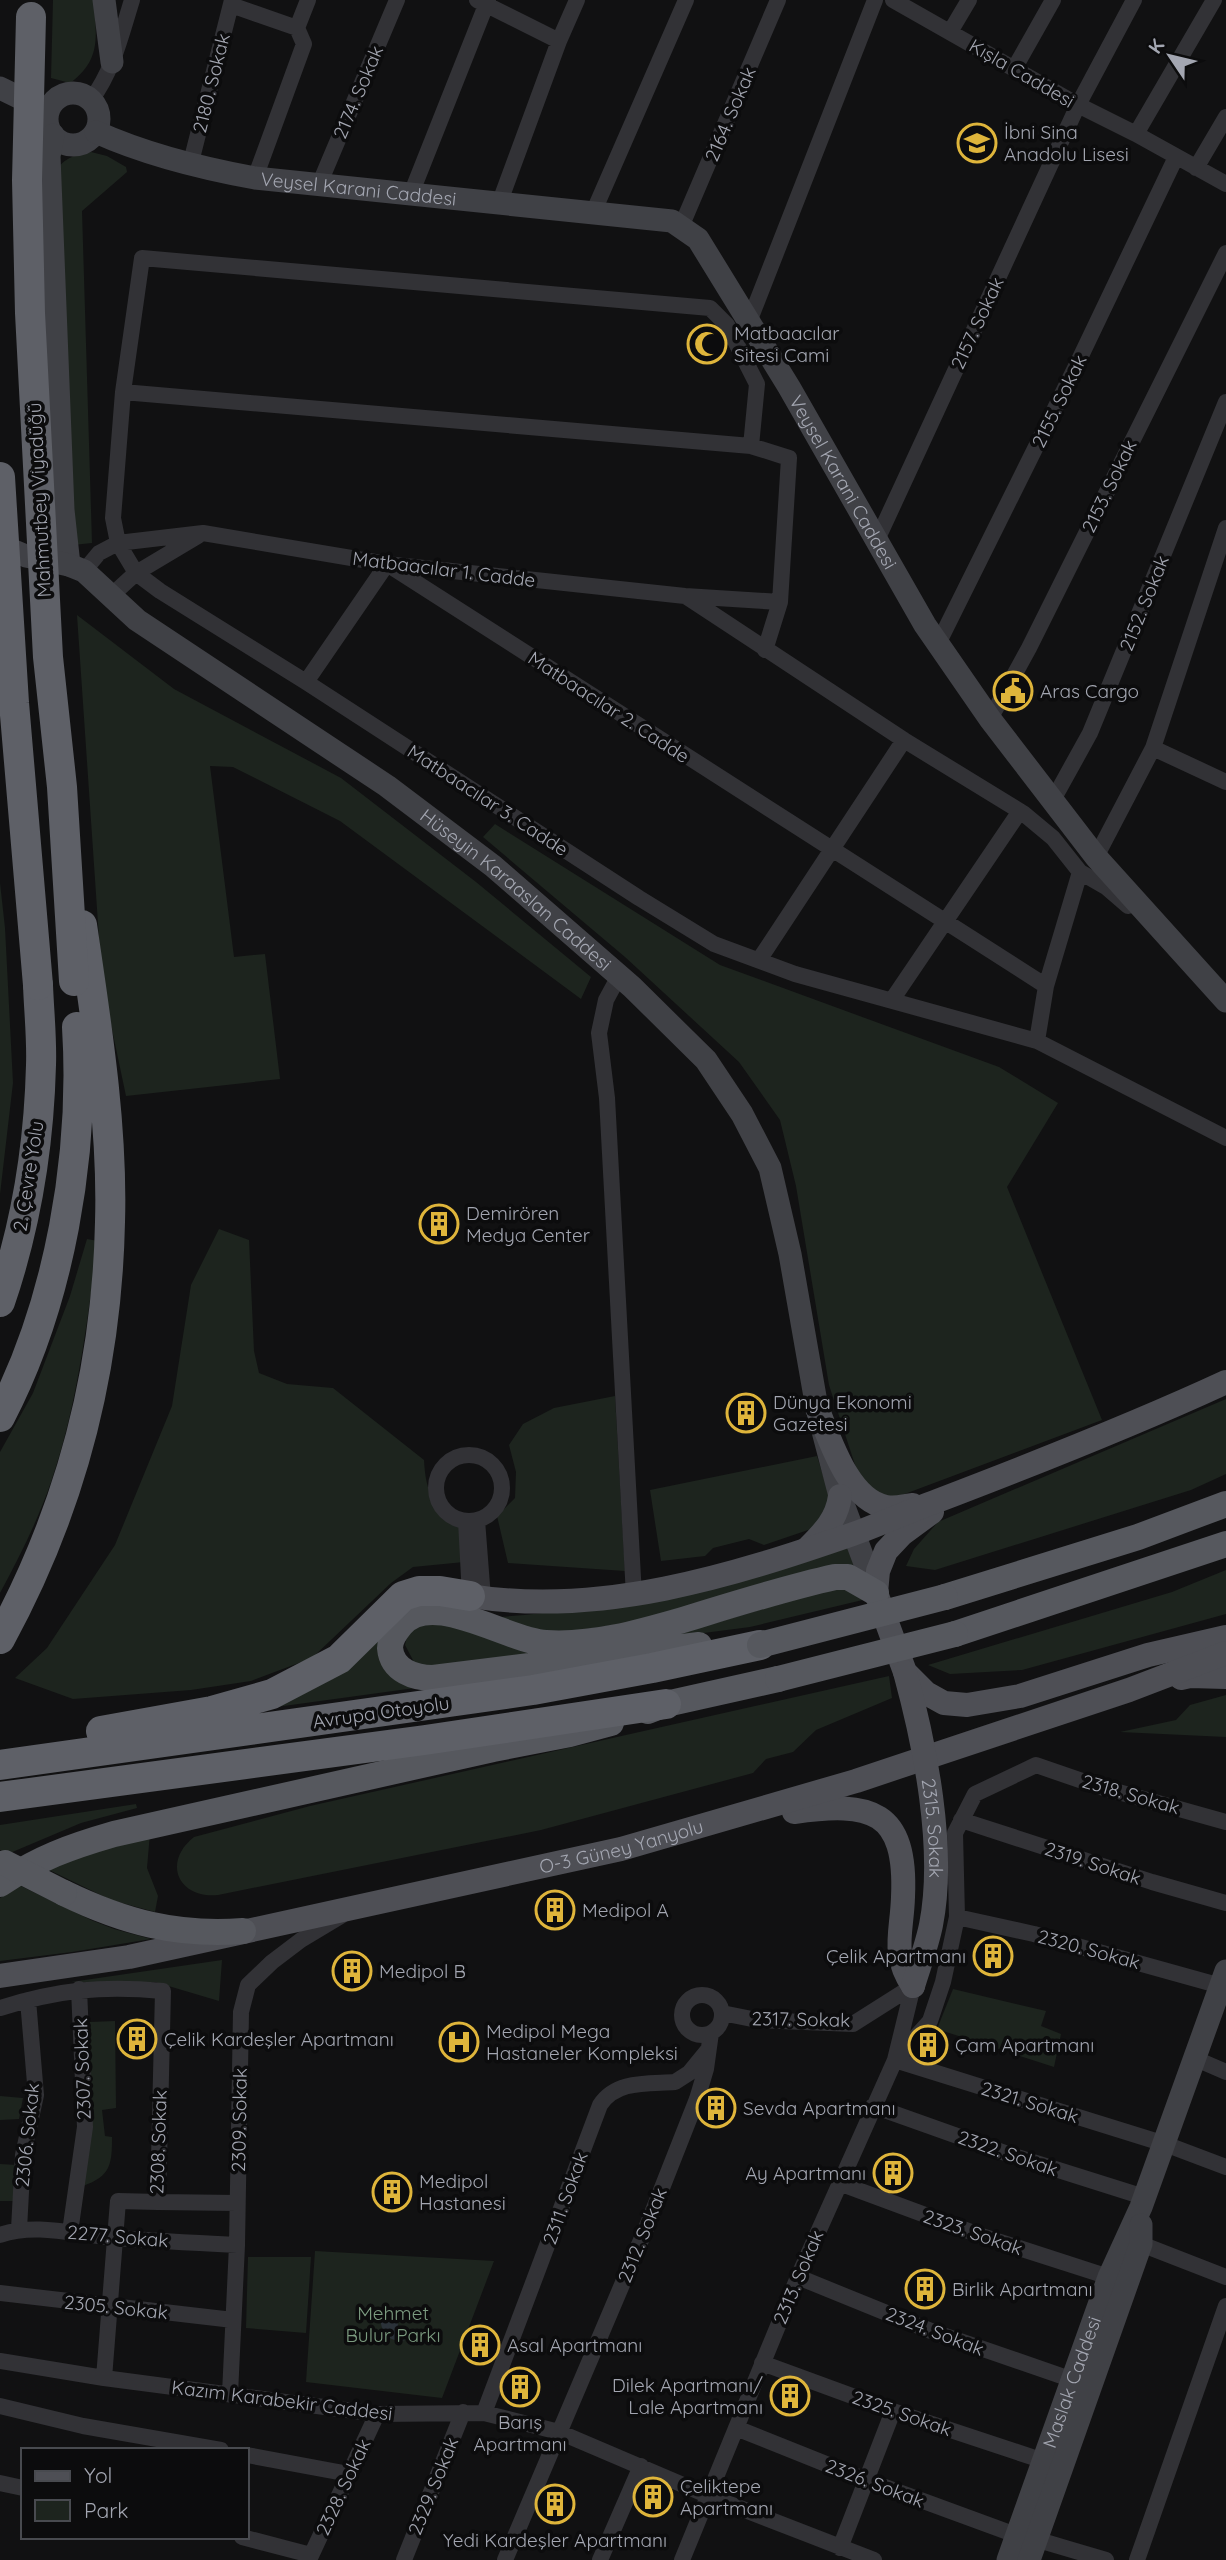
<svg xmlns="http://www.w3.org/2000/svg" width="1226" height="2560" font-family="Quicksand,sans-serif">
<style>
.green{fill:#1d241e}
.water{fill:#2b3239}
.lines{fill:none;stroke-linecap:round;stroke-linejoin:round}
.minor{stroke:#323236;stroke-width:16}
.secondary{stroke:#404146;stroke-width:23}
.primary{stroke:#4e4f55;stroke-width:24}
.trunk{stroke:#56585e;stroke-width:26}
.motorway{stroke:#5e6067;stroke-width:30}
.primary-bridge{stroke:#4e4f55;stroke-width:24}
.trunk-bridge{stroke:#56585e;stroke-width:26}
.motorway-bridge{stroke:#5e6067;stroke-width:30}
.labels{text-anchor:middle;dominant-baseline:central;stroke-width:7;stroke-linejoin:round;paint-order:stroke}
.street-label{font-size:19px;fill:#a3a6b1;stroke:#0c0c0d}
.poi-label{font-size:19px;fill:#a3a6b1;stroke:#0c0c0d;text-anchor:start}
.park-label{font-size:19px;fill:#7c9b80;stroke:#0c0c0d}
</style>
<rect width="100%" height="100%" fill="#111112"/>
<!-- green -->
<path class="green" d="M53,0H94C96,37 102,59 70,83L51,78Z
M91,152L107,156L126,167L127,172L82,211L92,543L73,545L56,171C65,157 75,155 91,152Z
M77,615L174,689L341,778L476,882L591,977L581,999L340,821L233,767L210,766L234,957L265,954L280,1079L126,1096L102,982Z
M495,824L720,965L999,1067L1058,1103L1007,1187L1102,1420L894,1498L871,1491L858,1474L829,1385L796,1186L780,1120L739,1062L625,957L483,837Z
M0,883L5,928L13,1083L0,1194Z
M219,1229L249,1240L254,1351L259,1373L287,1384L333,1388L424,1460C426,1495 433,1504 460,1525L464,1562L413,1567L391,1583L312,1658L251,1681L191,1690L73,1699L15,1678L47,1648L115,1545L172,1406L191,1285Z
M87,1239L98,1241C87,1321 78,1404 51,1482C38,1520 19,1558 0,1593V1452L33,1393L70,1296Z
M615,1396L625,1571L508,1563L497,1516L515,1498L516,1472L509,1445L523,1424L554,1408Z
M1226,1399V1474L1191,1490L935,1570L906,1566L914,1549L938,1522Z
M817,1456L833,1507L814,1528L764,1545L749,1539L713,1548L705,1556L661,1561L650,1490Z
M850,1547L856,1567L652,1619L547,1635L498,1617C617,1610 734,1574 850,1547Z
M1226,1570V1614L1022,1670L950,1674L928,1665L1172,1592Z
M846,1584L871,1598L750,1627L665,1638Z
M421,1622L457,1624L521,1651L536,1653L453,1668L415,1664L405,1645L408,1633Z
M380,1627L415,1688L269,1708Z
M889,1676L892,1698L816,1730L793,1752L766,1759L753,1773L541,1830L218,1895C178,1899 162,1862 194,1837L310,1806Z
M1226,1695V1737L1120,1732L1176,1720L1190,1705Z
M136,1804L137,1808L81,1823L10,1853L0,1850V1825Z
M150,1833L147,1868L158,1896L155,1912L111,1900L45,1868Z
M19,1885L91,1920L114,1929L151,1939L72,1952L0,1961V1898Z
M222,1960L219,2001L155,1982H71Z
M953,1989L1046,2011L1041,2026L1061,2034L1054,2067L937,2029Z
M115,2021L116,2108L102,2110L105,2136L112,2137C112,2164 111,2176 83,2186L90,2022Z
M0,2096L23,2098L19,2119L0,2120Z
M0,2164L17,2165L16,2201H0Z
M315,2251L494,2261L442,2398L306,2382Z
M248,2257H311L306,2333L246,2328Z"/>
<!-- water -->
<path class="water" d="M391,2309L397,2313L398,2326L405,2331L406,2340C388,2343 381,2333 380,2316L383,2312Z"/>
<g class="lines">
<!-- minor -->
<path class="minor" d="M477,0L559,41
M893,0L1078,105L1136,134L1226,184
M231,5L297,28
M950,32L969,0
M1014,69L1053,0
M91,100C113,71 121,35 132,0
M1136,134L1214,0
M190,166L232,0
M1196,168L1226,117
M255,178L304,44L297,28L308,0
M319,185L397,0
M411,194L488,0
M499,204L559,41L577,0
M593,213L686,0
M681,227L778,0
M749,322L875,0
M123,392L751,446L757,384L727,325L710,308L142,258L123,392L113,518L118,543L136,573L160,591L306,682L639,898L714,944L795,974L1037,1041L1226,1138
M751,446L789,458L780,602
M877,540L1078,105L1134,0
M84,571L99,553L118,543L203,533L387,564L685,596L780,602L765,650
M112,595L136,573L198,536
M687,597L904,740L1023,813L1053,838L1080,872L1106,887L1128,906
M938,644L1079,360L1176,157
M306,682L387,564L1046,986
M990,719L1029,648L1226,253
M1153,748L1226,782
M1053,800L1090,733L1226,402
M1096,857L1153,748L1226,528
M759,960L904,740
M619,976L606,1000L599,1033L607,1098L634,1596
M892,1000L1020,811
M1037,1041L1046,986L1080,872
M436 1488a33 33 0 1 1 66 0a33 33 0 1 1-66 0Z
M477,1520L483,1598
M466,1521L470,1596
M961,1820L1152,1882L1226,1903
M957,1917L1034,1934L1221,1986
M682 2015a20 20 0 1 1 40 0a20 20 0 1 1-40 0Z
M0,2008C58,1990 102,1985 163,1991L158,2202L118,2201L104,2378
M722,2013L757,2020L853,2024L913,1986
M897,2058L930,2021L943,1982L957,1917L955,1833L975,1794L1036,1765L1097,1786L1226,1822
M1196,2059L1226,2072
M895,2060L1165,2144L1226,2167
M873,2106L1008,2154L1144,2197
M839,2183L982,2236L1109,2277
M158,2202L237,2203
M19,2229L23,2155L36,2095L28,2000
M70,2232L85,2127L79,1989
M0,2235C38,2222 78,2236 118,2238C157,2241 197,2243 237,2245
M1141,2244L1226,2277
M798,2277L931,2331L1073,2380
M0,2293L233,2320
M0,2361L104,2378L377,2414L484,2413L559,2432L709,2496L874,2560
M762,2363L893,2411L1044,2461
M230,2394L237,2245L241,2012L248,1985L272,1962L301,1940L341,1916
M0,2406L83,2426L221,2450
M484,2413L600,2105C616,2080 648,2084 675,2082L689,2073L707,2051
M736,2428L866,2480L1016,2535
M247,2455L349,2474
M0,2483L23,2488
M242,2537L311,2555
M1035,2539L1106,2560
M840,2548L893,2411
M309,2560L377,2414
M404,2560L463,2412
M505,2560L647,2226L697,2099L706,2069L711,2033
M600,2560L641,2466
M682,2560L798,2277L895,2060L913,1986
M1137,2560L1226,2306"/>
<!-- secondary -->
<g class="secondary">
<path d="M104,0L112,62"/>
<path d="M0,88L41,108"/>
<circle cx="73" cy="119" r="26"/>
<path id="s1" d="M96,132C147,155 200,168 255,178L672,221L698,239L789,387L925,625L990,719L1096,857L1226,1001"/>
<path d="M53,135L49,156L63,510L69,565"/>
<path id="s2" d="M0,545L26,556L69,565L84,571L137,620L387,786L493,866L632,987L706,1060L742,1114L770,1168L790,1254L817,1408L840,1496L876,1593"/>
<path id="s3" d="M1008,2560L1109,2277L1141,2207L1226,1971"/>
<path d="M1029,2560L1141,2244V2225"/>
</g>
<!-- primary -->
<g class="primary">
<path d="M817,1408C830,1439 848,1500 886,1507C895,1509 904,1506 913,1505"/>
<path d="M932,1512L902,1534L886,1551L878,1571L876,1593L905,1672L926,1693L944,1703L967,1705L1020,1696L1148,1655L1226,1637"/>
<path d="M808,1548C824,1532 837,1519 840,1496"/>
<path d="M470,1596C600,1617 732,1576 853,1534C881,1524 909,1511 937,1501C1034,1464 1131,1426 1226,1382"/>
<path d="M1181,1678L1190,1676L1226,1677"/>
<path d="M794,1812C871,1801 907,1810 903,1897C902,1933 891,1953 913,1986"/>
<path id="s4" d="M0,1976L129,1957L621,1849L856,1781L1129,1690L1226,1653"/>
</g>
<!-- trunk -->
<path class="trunk" d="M945,1597L1138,1537L1226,1504
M955,1634L1226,1544
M699,1645L433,1678C415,1678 392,1671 390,1648C390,1640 396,1631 401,1625C431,1588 507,1641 546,1643C594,1646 641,1632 686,1619C735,1604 785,1588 835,1577H848L876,1593
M648,1711L666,1704L778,1679
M0,1884C39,1858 69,1847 114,1834L493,1749L570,1734L611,1723
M64,1893C124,1922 176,1936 243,1931"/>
<!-- motorway -->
<path class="motorway" d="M0,1302C26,1226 39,1145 41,1065C42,1039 39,1012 38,985
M0,1417C60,1302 85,1155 77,1027
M0,1639C71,1509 107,1370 110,1222C113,1125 96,1021 82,925
M101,1731L212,1711L272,1694L339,1659L403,1596L419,1591H440L470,1596
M0,1765L533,1690L652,1668L760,1645
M0,1797L425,1740L666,1704"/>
<!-- primary-bridge -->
<path class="primary-bridge" id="s5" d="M905,1672C925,1745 946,1849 931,1925C927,1945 919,1966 913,1986"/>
<!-- trunk-bridge -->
<path class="trunk-bridge" d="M760,1645L945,1597
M778,1679L955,1634
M5,1863L64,1893"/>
<!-- motorway-bridge -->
<path class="motorway-bridge" d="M31,17L27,180L30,313L48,657L62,787L74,981
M0,477L14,703L38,985"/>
</g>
<!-- icons -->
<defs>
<symbol id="school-ring" viewBox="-11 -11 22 22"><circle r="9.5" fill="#0c0c0d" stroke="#dfb53b" stroke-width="1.5"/><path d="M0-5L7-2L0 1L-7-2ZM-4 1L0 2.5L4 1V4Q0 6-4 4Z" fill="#dfb53b"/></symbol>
<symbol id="mosque-ring" viewBox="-11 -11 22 22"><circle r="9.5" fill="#0c0c0d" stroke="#dfb53b" stroke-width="1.5"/><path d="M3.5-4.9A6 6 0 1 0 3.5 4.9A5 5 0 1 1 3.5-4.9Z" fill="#dfb53b"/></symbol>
<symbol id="civic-ring" viewBox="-11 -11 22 22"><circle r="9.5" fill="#0c0c0d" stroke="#dfb53b" stroke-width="1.5"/><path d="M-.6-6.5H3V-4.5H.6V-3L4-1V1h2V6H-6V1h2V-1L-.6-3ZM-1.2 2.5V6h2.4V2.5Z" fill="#dfb53b"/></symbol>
<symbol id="building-ring" viewBox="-11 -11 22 22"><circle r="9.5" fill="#0c0c0d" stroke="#dfb53b" stroke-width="1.5"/><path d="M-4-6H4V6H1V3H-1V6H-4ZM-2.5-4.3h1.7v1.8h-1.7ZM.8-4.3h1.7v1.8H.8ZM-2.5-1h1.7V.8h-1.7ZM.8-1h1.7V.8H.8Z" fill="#dfb53b"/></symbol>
<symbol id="hospital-ring" viewBox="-11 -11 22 22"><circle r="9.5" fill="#0c0c0d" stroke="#dfb53b" stroke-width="1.5"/><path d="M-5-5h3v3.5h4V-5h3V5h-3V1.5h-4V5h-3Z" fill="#dfb53b"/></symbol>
</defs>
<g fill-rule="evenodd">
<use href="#school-ring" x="955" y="121" width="44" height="44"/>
<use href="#mosque-ring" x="685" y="322" width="44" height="44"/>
<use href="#civic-ring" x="991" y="669" width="44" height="44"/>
<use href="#building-ring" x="417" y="1202" width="44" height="44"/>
<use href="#building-ring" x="724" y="1391" width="44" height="44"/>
<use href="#building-ring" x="533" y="1888" width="44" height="44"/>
<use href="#building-ring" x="971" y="1934" width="44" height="44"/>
<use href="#building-ring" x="330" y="1949" width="44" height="44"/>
<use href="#building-ring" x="115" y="2017" width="44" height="44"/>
<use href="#hospital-ring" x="437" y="2020" width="44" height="44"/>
<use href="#building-ring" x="906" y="2023" width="44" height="44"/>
<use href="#building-ring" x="694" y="2086" width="44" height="44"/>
<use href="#building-ring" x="871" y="2151" width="44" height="44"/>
<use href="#building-ring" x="370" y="2170" width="44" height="44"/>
<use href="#building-ring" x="903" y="2267" width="44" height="44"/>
<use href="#building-ring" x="458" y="2323" width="44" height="44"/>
<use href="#building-ring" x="498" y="2365" width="44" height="44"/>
<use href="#building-ring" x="768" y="2374" width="44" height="44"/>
<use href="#building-ring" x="631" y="2475" width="44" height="44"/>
<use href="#building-ring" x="533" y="2482" width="44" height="44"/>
</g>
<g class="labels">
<!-- street labels -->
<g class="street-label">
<text transform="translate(1022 73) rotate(30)">Kışla Caddesi</text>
<text transform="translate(211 83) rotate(-76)">2180. Sokak</text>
<text transform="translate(358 92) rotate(-67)">2174. Sokak</text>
<text transform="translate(730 114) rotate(-67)">2164. Sokak</text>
<text stroke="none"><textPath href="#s1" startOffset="270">Veysel Karani Caddesi</textPath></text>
<text transform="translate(977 323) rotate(-65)">2157. Sokak</text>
<text transform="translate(1059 401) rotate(-64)">2155. Sokak</text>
<text stroke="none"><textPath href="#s1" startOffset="900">Veysel Karani Caddesi</textPath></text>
<text transform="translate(1109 486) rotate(-64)">2153. Sokak</text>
<text transform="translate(39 500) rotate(-93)">Mahmutbey Viyadüğü</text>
<text transform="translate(444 569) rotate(7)">Matbaacılar 1. Cadde</text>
<text transform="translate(1144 603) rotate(-68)">2152. Sokak</text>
<text transform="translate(609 707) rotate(33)">Matbaacılar 2. Cadde</text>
<text transform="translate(488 800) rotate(33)">Matbaacılar 3. Cadde</text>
<text stroke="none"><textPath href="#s2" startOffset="626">Hüseyin Karaaslan Caddesi</textPath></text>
<text transform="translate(28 1176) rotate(-81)">2. Çevre Yolu</text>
<text transform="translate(381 1712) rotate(-8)">Avrupa Otoyolu</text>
<text transform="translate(1131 1794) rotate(16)">2318. Sokak</text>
<text stroke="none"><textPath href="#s5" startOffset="159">2315. Sokak</textPath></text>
<text stroke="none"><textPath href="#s4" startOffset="635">O-3 Güney Yanyolu</textPath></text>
<text transform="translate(1093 1863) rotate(18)">2319. Sokak</text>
<text transform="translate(1089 1949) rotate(15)">2320. Sokak</text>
<text transform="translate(801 2019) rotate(1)">2317. Sokak</text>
<text transform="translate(82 2069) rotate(-92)">2307. Sokak</text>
<text transform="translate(1030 2102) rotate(17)">2321. Sokak</text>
<text transform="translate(239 2120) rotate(-89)">2309. Sokak</text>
<text transform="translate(27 2135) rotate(-84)">2306. Sokak</text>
<text transform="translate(158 2142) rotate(-88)">2308. Sokak</text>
<text transform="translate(1008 2153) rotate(19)">2322. Sokak</text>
<text transform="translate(565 2198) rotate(-70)">2311. Sokak</text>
<text transform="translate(973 2232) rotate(19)">2323. Sokak</text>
<text transform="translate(642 2235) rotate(-68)">2312. Sokak</text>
<text transform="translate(118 2236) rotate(5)">2277. Sokak</text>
<text transform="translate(798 2277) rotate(-67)">2313. Sokak</text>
<text transform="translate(116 2307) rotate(6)">2305. Sokak</text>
<text transform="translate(935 2331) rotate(21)">2324. Sokak</text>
<text stroke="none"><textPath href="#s3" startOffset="189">Maslak Caddesi</textPath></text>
<text transform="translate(282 2400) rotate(7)">Kazım Karabekir Caddesi</text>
<text transform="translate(902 2413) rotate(19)">2325. Sokak</text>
<text transform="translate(875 2483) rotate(21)">2326. Sokak</text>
<text transform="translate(433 2486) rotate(-68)">2329. Sokak</text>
<text transform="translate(343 2487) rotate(-65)">2328. Sokak</text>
</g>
<!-- poi labels -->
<g class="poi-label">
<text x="1004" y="132">İbni Sina<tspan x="1004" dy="22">Anadolu Lisesi</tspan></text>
<text x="734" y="333">Matbaacılar<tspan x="734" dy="22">Sitesi Cami</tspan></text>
<text x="1040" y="691">Aras Cargo</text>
<text x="466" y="1213">Demirören<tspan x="466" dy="22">Medya Center</tspan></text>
<text x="773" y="1402">Dünya Ekonomi<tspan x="773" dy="22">Gazetesi</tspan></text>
<text x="582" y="1910">Medipol A</text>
<text x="966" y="1956" text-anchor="end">Çelik Apartmanı</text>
<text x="379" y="1971">Medipol B</text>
<text x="486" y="2031">Medipol Mega<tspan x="486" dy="22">Hastaneler Kompleksi</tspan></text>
<text x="164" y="2039">Çelik Kardeşler Apartmanı</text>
<text x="955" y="2045">Çam Apartmanı</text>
<text x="743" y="2108">Sevda Apartmanı</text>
<text x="866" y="2173" text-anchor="end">Ay Apartmanı</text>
<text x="419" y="2181">Medipol<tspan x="419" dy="22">Hastanesi</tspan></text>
<text x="952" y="2289">Birlik Apartmanı</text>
<text x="507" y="2345">Asal Apartmanı</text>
<text x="763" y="2385" text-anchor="end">Dilek Apartmanı/<tspan x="763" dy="22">Lale Apartmanı</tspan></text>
<text x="520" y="2422" text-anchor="middle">Barış<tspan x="520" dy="22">Apartmanı</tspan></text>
<text x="680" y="2486">Çeliktepe<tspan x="680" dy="22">Apartmanı</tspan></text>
<text x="555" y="2540" text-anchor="middle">Yedi Kardeşler Apartmanı</text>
</g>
<!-- park labels -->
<g class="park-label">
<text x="393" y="2313">Mehmet<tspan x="393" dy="22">Bulur Parkı</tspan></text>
</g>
</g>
<!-- legend -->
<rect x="21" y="2448" width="228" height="91" fill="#0c0c0d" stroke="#484a4f" stroke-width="2"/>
<rect x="35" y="2471" width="35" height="10" fill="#4e4f55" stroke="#484a4f" stroke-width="2"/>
<text x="84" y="2483" font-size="21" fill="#a3a6b1">Yol</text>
<rect x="35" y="2500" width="35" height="21" fill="#1d241e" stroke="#484a4f" stroke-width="2"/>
<text x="84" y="2518" font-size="21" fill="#a3a6b1">Park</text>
<!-- north arrow -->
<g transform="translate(1170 56) rotate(305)" stroke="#0c0c0d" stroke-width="5" paint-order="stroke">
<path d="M0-5L12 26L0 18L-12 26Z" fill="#a3a6b1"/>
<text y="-10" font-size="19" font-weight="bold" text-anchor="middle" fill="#a3a6b1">K</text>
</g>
</svg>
